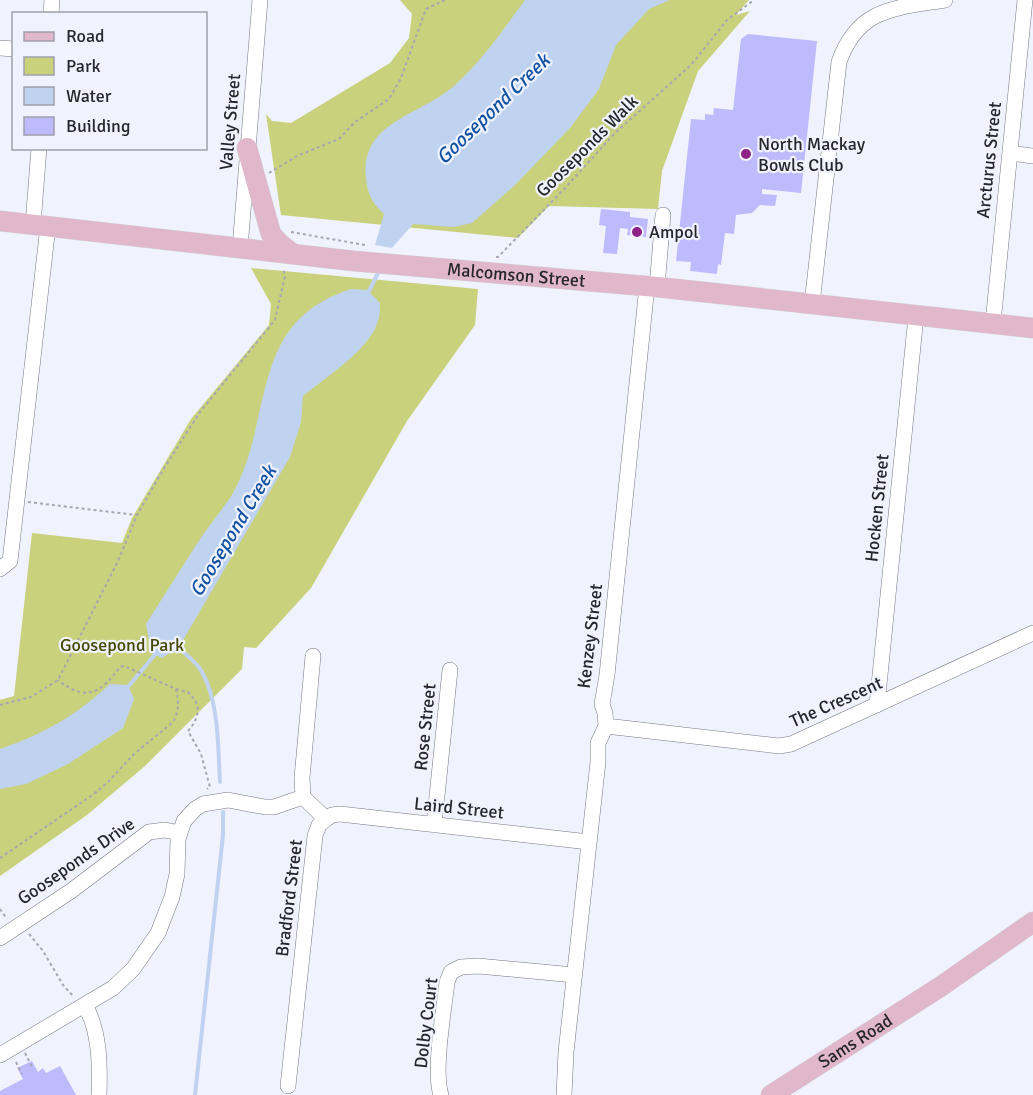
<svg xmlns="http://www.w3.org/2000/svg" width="1033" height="1095" font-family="Signika,sans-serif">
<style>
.green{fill:#c9d17d}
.water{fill:#bfd3f0}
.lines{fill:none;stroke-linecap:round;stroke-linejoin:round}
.stream{stroke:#bfd3f0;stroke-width:4}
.building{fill:#bdbbfc}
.minor-casing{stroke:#767882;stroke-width:16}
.major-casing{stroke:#d4d4d5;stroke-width:21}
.path{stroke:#a5a6b0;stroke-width:2;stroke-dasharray:3 3;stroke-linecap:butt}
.minor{stroke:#fff;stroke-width:15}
.major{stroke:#e0b7cb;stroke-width:20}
.poi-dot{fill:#8d2185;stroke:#f0f2fe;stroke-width:2}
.labels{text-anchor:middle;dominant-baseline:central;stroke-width:4.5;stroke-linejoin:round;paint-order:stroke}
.street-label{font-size:18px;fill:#26262b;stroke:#f0f2fe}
.poi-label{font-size:18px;fill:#26262b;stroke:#f0f2fe;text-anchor:start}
.park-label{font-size:18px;fill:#454900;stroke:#f0f2fe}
.water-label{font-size:20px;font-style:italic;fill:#1152a3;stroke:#f0f2fe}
</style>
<rect width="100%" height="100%" fill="#f0f2fe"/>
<!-- green -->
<path class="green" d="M400,0H749L736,15L750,11L698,71L662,171L658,209L549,206L518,238L281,215L266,114L272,121L291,123L390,63L409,38L412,14Z
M251,268L478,289L475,325L407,421L311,588L256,648L244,647L242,669L145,766L87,815L0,876V700L14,696L32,533L122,543L132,518L191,419L269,325L271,304Z"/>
<!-- water -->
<path class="water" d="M525,0H670L649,9L616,45L599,89L570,128L514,186L472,223L454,227L413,224L392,248L375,245L384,214C372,202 368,196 366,178C359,122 422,115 455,85C482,61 503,30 525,0Z
M351,289L367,290L380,303C380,307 380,313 379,317C374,347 326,377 303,396L301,422L290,457L179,647L162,658L151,652L146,624C164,596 182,567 200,539C210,524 222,510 232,495C276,417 246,323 351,289Z
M110,684L128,685L134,699L123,728L68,764L26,784L0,789V749C45,733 74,717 110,684Z"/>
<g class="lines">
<!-- stream -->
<path class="stream" d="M367,295L380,269
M176,646C185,654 196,661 202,672C219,702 218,748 220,782
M127,688L157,652
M195,1095L223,835V812"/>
</g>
<!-- building -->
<path class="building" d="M748,34L817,41L801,193L762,189V194L777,195L775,206L760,205L752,213L736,215L734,234L725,233L721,265L718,264L717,274L690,271L691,262L676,261L691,119L705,120V114L713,115L714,108L733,110L741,39Z
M601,209L630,212V217L648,219L646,237L627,235L628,229L620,228L617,254L603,253L606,226L599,225Z
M32,1061L38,1072L43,1068L46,1073L60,1066L76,1095H0V1091L23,1079L17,1068Z"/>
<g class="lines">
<defs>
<path id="minor" d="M51,14L52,0
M0,48L14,49
M1010,153L1033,156
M33,224L39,148
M240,248L260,0
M657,287L663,215
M812,304L839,62C858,8 895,8 945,0
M993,323L1025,0
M0,569L10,561L48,226
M877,705L916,316
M606,726L779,746L791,744L1033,633
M326,819L332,815L340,814L589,842
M434,825L450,670
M0,938L71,891L149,832L165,830L180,833
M85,1005C100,1032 100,1065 99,1095
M0,1055L113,988L133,969L158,933L172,897L177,874L178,839L184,821L195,809L203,804L228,800L265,807H274L303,797
M288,1086L315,836L319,825L326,819L303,797L302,778L313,656
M441,1095C433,1071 444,1010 447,982L451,972L461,967L478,966L574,975
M564,1095L566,1052L598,762V743L606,726L605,713L602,704L607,675L647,286"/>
<g id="major">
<path d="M247,148L271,234L279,243L293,254"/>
<path id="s1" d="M0,221L354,261L657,287L1033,328"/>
<path id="s2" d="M771,1095L940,987L1033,922"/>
</g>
</defs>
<!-- minor casing -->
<use href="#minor" class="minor-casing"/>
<!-- major casing -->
<use href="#major" class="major-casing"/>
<!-- path -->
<path class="path" d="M269,173L297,156L339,139L355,122L389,99L401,78L426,9L445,0
M291,232L365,245
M496,257H498L565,188L615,133L691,65L727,20L754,0
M28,502L136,515
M176,689L188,692C202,705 200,717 188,731L201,754L210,787L207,789
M0,705L31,697L58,680L118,561L137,515L163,470L200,412L275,320L285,276L283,268
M0,858L94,794L108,782L134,754L173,722C179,711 179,702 176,689L124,666L120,667C100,694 86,702 58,680
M0,909L7,919
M29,934L43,951L63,985L74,997
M25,1053L33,1069
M16,1062L22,1074"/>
<!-- minor -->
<use href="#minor" class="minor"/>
<!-- major -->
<use href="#major" class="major"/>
</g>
<!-- markers -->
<g class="poi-dot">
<circle cx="746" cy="154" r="6"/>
<circle cx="637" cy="232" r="6"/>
</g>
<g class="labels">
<!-- street labels -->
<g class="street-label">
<text transform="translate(230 122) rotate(-85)">Valley Street</text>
<text transform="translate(587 146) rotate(-45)">Gooseponds Walk</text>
<text transform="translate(989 160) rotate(-84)">Arcturus Street</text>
<text stroke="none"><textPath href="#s1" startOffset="519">Malcomson Street</textPath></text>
<text transform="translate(877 508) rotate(-84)">Hocken Street</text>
<text transform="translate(590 636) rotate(-83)">Kenzey Street</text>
<text transform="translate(836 702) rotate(-24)">The Crescent</text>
<text transform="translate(425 727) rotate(-84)">Rose Street</text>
<text transform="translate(459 808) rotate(6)">Laird Street</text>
<text transform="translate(76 861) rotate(-35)">Gooseponds Drive</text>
<text transform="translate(289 898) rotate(-83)">Bradford Street</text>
<text transform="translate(426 1023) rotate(-83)">Dolby Court</text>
<text stroke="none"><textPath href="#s2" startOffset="100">Sams Road</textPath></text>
</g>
<!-- poi labels -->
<g class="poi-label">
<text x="758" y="144">North Mackay<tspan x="758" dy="21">Bowls Club</tspan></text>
<text x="649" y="232">Ampol</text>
</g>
<!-- park labels -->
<g class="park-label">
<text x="122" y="645">Goosepond Park</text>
</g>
<!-- water labels -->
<g class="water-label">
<text transform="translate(493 109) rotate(-44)">Goosepond Creek</text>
<text transform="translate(233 531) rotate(-59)">Goosepond Creek</text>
</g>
</g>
<!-- legend -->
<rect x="12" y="12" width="195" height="138" fill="#f0f2fe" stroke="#9fa0aa" stroke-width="1.5"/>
<rect x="24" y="32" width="30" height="9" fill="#e0b7cb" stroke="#9fa0aa" stroke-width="1.5"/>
<text x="66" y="42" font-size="18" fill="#26262b">Road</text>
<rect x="24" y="57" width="30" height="18" fill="#c9d17d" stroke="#9fa0aa" stroke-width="1.5"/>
<text x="66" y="72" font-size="18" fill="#26262b">Park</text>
<rect x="24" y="87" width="30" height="18" fill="#bfd3f0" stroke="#9fa0aa" stroke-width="1.5"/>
<text x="66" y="102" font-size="18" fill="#26262b">Water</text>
<rect x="24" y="117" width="30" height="18" fill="#bdbbfc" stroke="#9fa0aa" stroke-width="1.5"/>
<text x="66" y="132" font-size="18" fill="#26262b">Building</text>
</svg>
